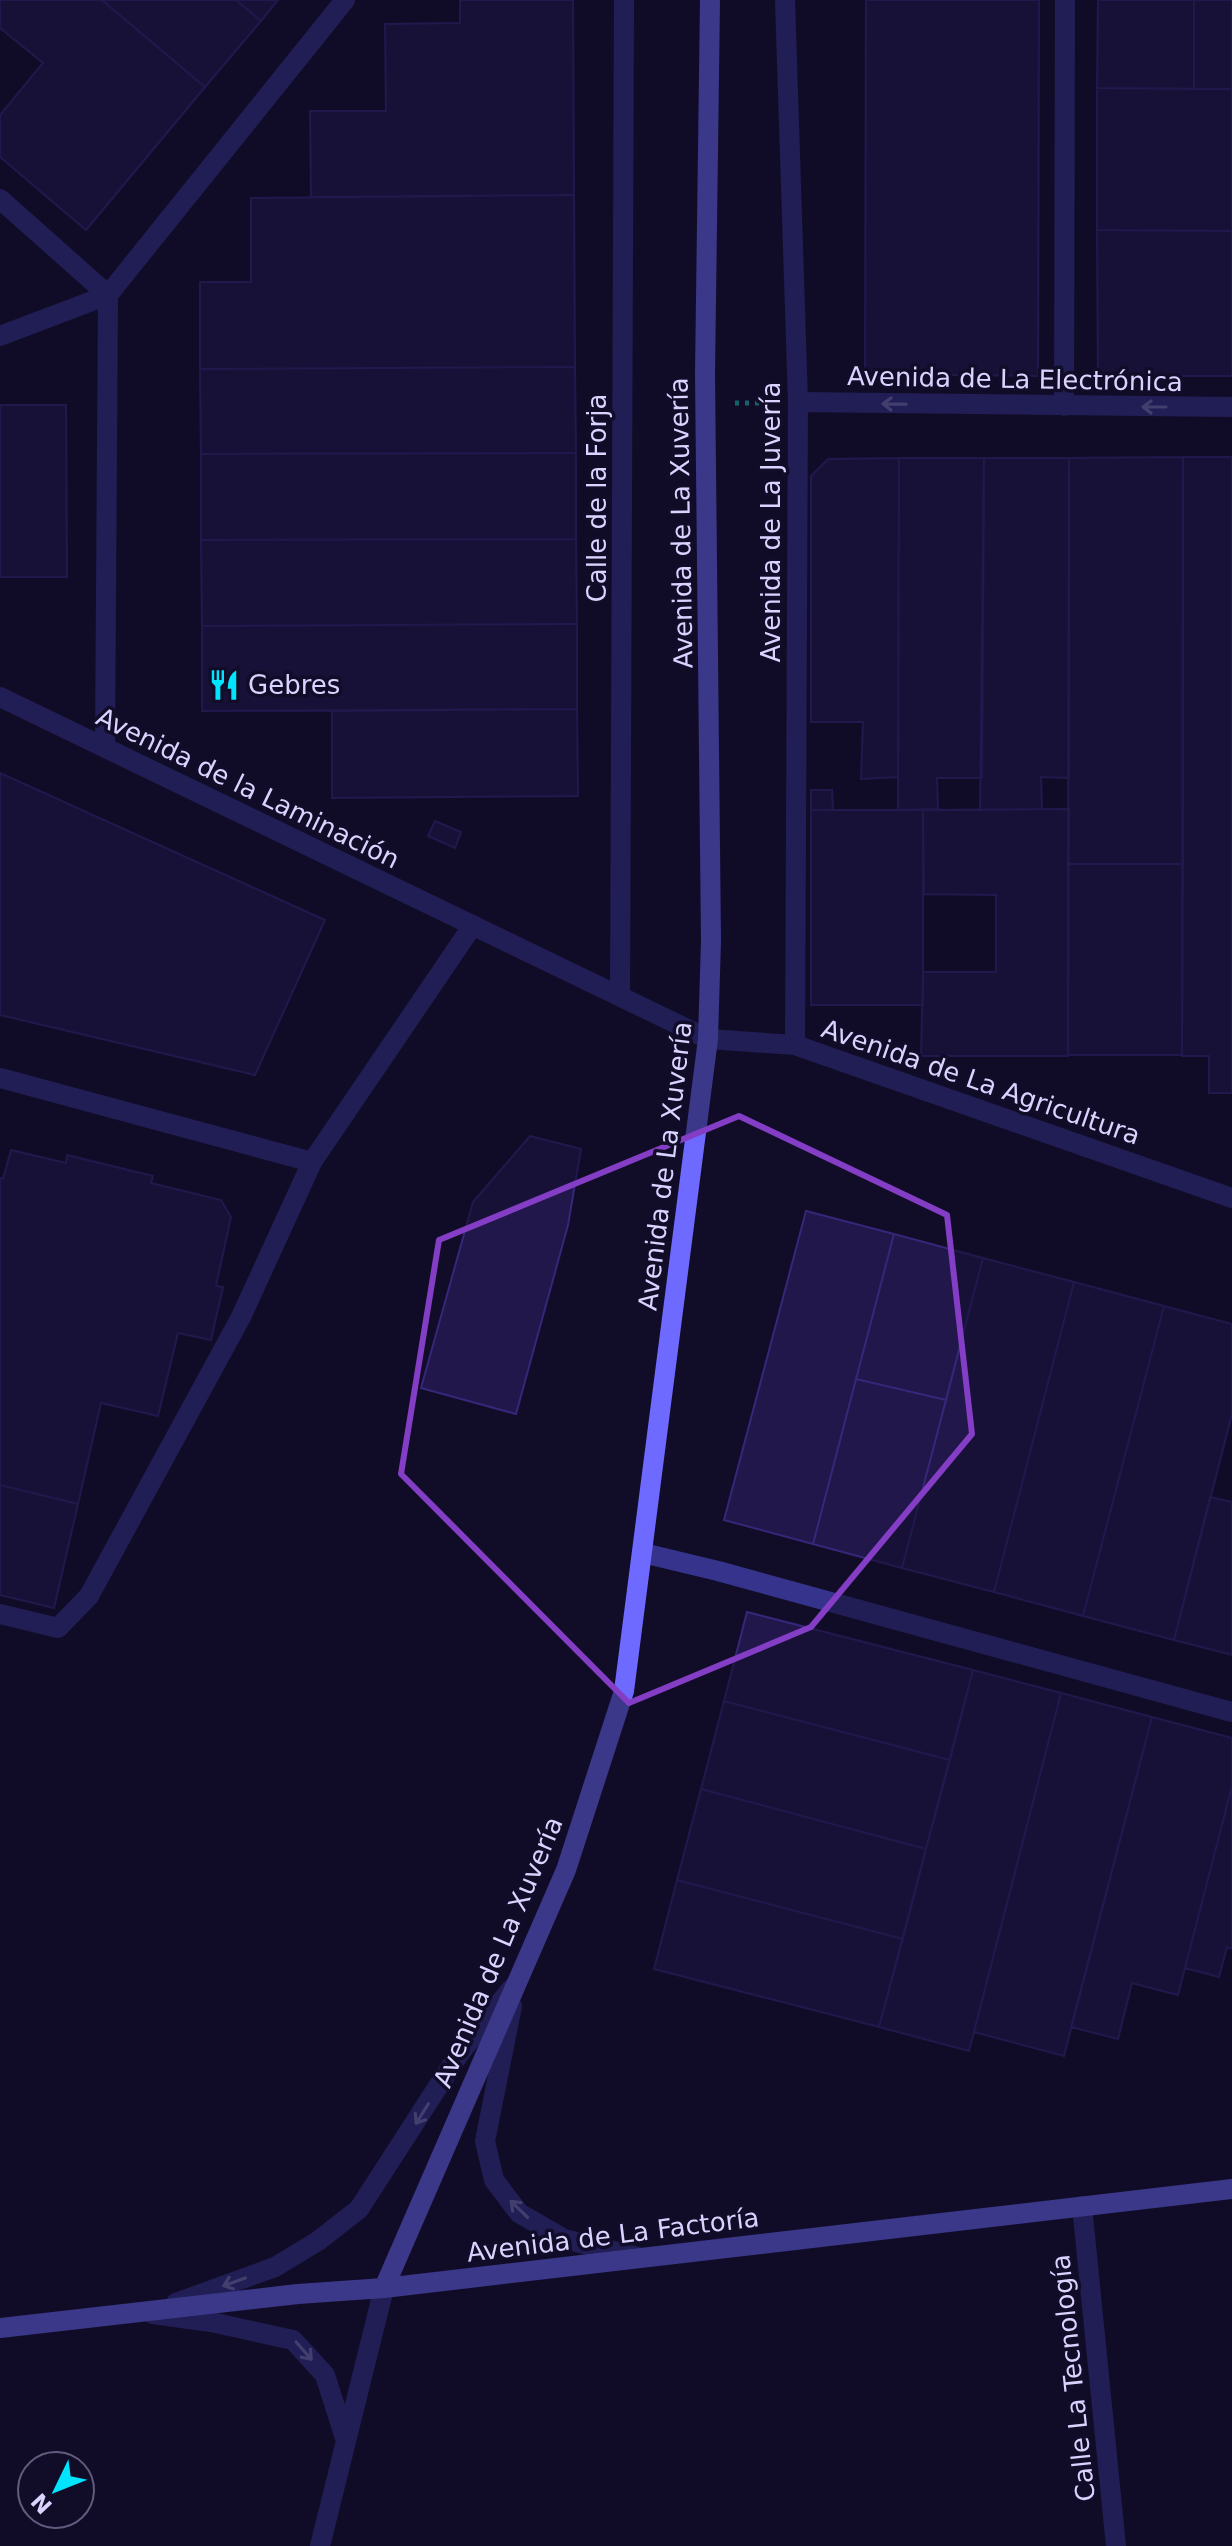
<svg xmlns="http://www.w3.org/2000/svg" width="1232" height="2546" font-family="'DejaVu Sans',sans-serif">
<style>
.building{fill:#21174b;stroke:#372679;stroke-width:2}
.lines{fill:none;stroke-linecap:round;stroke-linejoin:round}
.path{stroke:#22c5bb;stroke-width:5;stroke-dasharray:4 6;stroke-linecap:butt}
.lane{stroke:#36338c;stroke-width:20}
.street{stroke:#36338c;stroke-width:20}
.secondary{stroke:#6f6aff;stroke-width:20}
.oneway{stroke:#7f7bc0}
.marked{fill:none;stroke:#843dc5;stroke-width:6;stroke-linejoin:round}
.labels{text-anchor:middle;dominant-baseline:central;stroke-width:7;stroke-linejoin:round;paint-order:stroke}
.street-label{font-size:26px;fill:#d9d3ff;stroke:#110d28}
.poi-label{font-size:26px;fill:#d9d3ff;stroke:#110d28;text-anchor:start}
</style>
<rect width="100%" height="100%" fill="#110d28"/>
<!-- building -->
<path class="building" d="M0,0H102L205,87L86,230L0,157V115L43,63L0,28Z
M102,0H236L261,21L205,87Z
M236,0H278L261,21Z
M460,0H573L574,195L311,197L310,111H386L385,24L460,23Z
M866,0H1039L1038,376L865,374Z
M1098,0H1194V89L1097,88Z
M1194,0H1232V89H1194Z
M1097,88L1232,89V231L1097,230Z
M574,195L575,367L200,369V282H251V198Z
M1097,230L1232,231V376H1098Z
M575,367L576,453L201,454L200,369Z
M0,405H66L67,577H0Z
M576,453V539L201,540V454Z
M1183,457H1232V1093H1209V1056H1182Z
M1183,457V864H1068L1069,458Z
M899,458L898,777L861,779L863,722H811V476L828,459Z
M899,458H984L982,778H937L938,809L898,810Z
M984,458H1069V778L1041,777L1042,809L980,810Z
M576,539L577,624L202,626L201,540Z
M577,624V709L202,711V626Z
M577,709L578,796L332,798V711Z
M0,773L325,920L255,1075L0,1015Z
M811,790H832L833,810H811Z
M1069,809L1068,1056H921L923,972H996V895L924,894L923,810Z
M811,810H923V1005H811Z
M435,821L461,832L455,848L428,836Z
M1068,864H1183L1182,1055H1068Z
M530,1136L581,1149L568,1225L516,1414L421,1388L473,1202Z
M11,1150L66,1163L67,1155L153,1176L151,1183L221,1200L231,1217L216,1286L223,1287L211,1340L178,1333L158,1416L101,1403L78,1504L0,1485V1178L3,1179Z
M806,1211L894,1234L813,1544L724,1520Z
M894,1234L983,1258L946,1400L856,1379Z
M983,1258L1074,1282L994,1592L902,1568Z
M1074,1282L1164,1306L1083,1616L994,1592Z
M1164,1306L1232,1324V1414L1174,1640L1083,1616Z
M856,1379L946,1400L902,1568L813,1544Z
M0,1485L78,1504L54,1608L0,1595Z
M1210,1497L1232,1502V1655L1174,1640Z
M747,1612L973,1670L950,1760L724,1701Z
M973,1670L1061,1693L969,2051L879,2027Z
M1061,1693L1152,1717L1064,2056L974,2032Z
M724,1701L950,1760L926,1849L701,1789Z
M1152,1717L1232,1738V1786L1178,1995L1132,1983L1118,2039L1071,2027Z
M1232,1786V1949L1227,1947L1219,1977L1185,1968Z
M701,1789L926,1849L903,1939L677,1880Z
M677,1880L903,1939L879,2027L654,1969Z"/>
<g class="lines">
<!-- path -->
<path class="path" d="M735,403H769"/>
<!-- lane -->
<path class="lane" d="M785,0L798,402L795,1045
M0,336L108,295
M1064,406L1065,0
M0,1078L312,1162L473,925
M643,1553L718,1571L1232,1712
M0,1614L58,1628L89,1596L241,1317L312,1162"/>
<!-- street -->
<path class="street" d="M0,199L108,295
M798,402L1232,407
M0,697L708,1039L795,1045L1232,1198
M105,747L108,295L345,0
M620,996L624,0
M512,2006L485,2141L494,2180L519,2213L564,2239L638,2257
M1082,2206L1116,2546
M176,2303L275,2267L318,2241L359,2209L459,2054L511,1989
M153,2314L211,2322L293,2340L325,2375L345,2438
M320,2546L384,2288"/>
<!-- secondary -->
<path class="secondary" d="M384,2288L566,1870L624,1691L708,1039L711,941L705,374L710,0
M0,2328L298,2294L384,2288L1232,2189"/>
</g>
<!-- one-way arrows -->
<defs><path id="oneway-shaft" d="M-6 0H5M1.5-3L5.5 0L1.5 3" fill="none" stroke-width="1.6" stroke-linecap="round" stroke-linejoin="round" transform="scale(2)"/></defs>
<g class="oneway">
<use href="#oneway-shaft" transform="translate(894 404) rotate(-179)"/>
<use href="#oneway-shaft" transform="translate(1154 407) rotate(-180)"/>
<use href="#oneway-shaft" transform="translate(422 2114) rotate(122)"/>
<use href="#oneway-shaft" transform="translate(519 2209) rotate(-136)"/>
<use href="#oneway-shaft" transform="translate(234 2282) rotate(160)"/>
<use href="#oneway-shaft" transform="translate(304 2351) rotate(49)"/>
</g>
<!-- marked area -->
<path d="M0 0H1232V2546H0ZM739,1116L947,1215L972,1434L811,1627L629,1703L401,1474L439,1240Z" fill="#110d28" fill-opacity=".55" fill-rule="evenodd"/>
<path class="marked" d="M739,1116L947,1215L972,1434L811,1627L629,1703L401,1474L439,1240Z"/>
<!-- icons -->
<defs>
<symbol id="restaurant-bare" viewBox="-9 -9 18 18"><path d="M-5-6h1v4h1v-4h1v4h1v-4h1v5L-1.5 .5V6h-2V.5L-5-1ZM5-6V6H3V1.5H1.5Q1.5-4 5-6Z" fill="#00e4fe" stroke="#110d28" stroke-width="2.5" paint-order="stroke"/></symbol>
</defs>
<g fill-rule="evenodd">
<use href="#restaurant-bare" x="202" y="663" width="44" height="44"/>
</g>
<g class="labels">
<!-- street labels -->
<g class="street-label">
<text transform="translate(1015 379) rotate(1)">Avenida de La Electrónica</text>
<text transform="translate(597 498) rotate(-90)">Calle de la Forja</text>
<text transform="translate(771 522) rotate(-90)">Avenida de La Juvería</text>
<text transform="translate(681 523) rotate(-91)">Avenida de La Xuvería</text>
<text transform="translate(248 788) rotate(26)">Avenida de la Laminación</text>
<text transform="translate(981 1082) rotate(19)">Avenida de La Agricultura</text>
<text transform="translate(665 1166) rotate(-83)">Avenida de La Xuvería</text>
<text transform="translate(498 1952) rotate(-67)">Avenida de La Xuvería</text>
<text transform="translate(613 2235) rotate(-7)">Avenida de La Factoría</text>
<text transform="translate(1073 2378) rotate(-96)">Calle La Tecnología</text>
</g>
<!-- poi labels -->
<g class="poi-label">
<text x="248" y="685">Gebres</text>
</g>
</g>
<!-- north arrow -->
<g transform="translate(56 2490) rotate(227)"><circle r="38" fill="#110d28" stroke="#615c7e" stroke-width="2"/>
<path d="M0-6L14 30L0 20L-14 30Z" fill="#00e4fe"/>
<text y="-12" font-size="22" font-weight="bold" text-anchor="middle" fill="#d9d3ff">N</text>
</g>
</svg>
